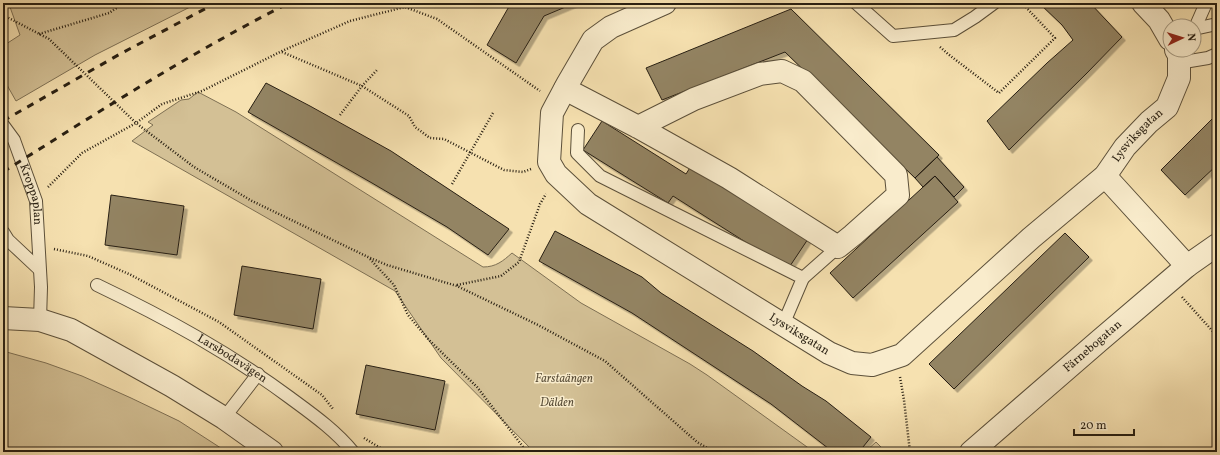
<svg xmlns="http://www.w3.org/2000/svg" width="1220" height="455" font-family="Vollkorn,serif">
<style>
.green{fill:#d3c095;stroke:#7e7054}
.building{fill:#938464;stroke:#281f12;filter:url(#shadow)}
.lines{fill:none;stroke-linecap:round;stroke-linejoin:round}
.lane-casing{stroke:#5c503a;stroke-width:14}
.street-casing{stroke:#5c503a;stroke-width:24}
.path{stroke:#281f12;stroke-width:2.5;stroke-dasharray:1 2;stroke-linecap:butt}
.lane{stroke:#f9eccc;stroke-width:12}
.street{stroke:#f9eccc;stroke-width:22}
.rail{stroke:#281f12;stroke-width:3;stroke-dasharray:7 7;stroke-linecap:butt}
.labels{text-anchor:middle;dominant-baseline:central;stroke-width:3;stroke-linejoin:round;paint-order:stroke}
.street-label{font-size:12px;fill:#281f12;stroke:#f9eccc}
.park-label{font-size:12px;font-style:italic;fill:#5b4f39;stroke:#f9eccc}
</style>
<defs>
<filter id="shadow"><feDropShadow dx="3.5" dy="3.5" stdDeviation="0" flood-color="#0004"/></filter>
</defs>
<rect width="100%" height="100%" fill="#f6e1b0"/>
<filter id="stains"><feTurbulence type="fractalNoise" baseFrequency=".005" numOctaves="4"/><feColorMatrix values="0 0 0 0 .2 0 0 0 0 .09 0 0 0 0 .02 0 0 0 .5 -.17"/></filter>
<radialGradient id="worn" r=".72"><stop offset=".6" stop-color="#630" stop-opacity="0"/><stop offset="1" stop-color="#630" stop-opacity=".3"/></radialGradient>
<!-- green -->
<path class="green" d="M6,3H198L95,55L16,101L3,78V46L20,35L10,7Z
M198,92L236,112L483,267C496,267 503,261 512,253L581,303L690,364L707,375L814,452H534L441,358L395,291L132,141L153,125L148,122L181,100L189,99Z
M3,351L46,363L82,376L131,398L179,421L227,452H3Z
M876,442L886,452H865Z"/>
<!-- building -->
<path class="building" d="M511,3H575L544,16L516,63L487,45Z
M1039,3H1090L1122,37L1087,73L1009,150L987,121L1047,63L1073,40L1062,25Z
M791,9L939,155L915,178L785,52L662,100L646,68Z
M266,83L310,106L391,151L509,229L488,255L447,227L372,183L248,112Z
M1217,114V165L1185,195L1161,170Z
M602,121L686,174L691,166L808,239L788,269L673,196L668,203L583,150Z
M937,157L964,187L954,197L935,176L923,187L915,178Z
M935,176L958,202L853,298L830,273Z
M111,195L184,206L177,255L105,245Z
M555,231L642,277L661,293L753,351L802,386L826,401L871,437L859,452H833L771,404L632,313L539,261Z
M1065,233L1089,257L954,389L929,364Z
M242,266L321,279L313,329L234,315Z
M366,365L445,381L435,430L356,414Z
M1217,448V452H1191Z"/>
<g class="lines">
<defs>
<g id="lane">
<path d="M856,3L893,36L954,30L975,17L994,3"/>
<path d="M1195,28L1206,3"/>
<path d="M1194,29L1217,24"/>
<path d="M1178,63L1208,58L1217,54"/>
<path id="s1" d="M3,125L14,140L36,201L41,287L40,320"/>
<path d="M578,130L577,153L600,176L803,278L783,325"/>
<path d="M3,232L8,240L39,269"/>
<path d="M803,278L838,247"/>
<path id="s2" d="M97,285C166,318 228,352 289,397C312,414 335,430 353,452"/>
<path d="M224,418L258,374"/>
</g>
<g id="street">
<path id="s3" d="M665,3L611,27L593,40L568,83L552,113L549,162L556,174L588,204L829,353L852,363L872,365L902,355L1031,238L1105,176L1125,147L1149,122L1167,107L1179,78V55L1176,50"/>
<path d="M1143,3L1159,20L1170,39"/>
<path d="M565,89L638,127L729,178L838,247L853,235L898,195L896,175L803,81L782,71L760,74L694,99L638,127"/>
<path d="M1105,176L1187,266"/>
<path d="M3,318L40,320L71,330L172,386L224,418L272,452"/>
<path id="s4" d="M971,452L1099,341L1187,266L1217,245"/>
</g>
</defs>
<!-- lane casing -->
<use href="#lane" class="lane-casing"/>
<!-- street casing -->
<use href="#street" class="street-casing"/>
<!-- path -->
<path class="path" d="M405,7L420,3
M3,15L49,39L136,123L194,167L252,201L368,257L387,265L457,286L538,325L605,361L697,442L714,452
M39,34L109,13L124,3
M940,47L948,54L999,93L1055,38L1022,3
M282,52L362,86L409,116L415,127L430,138L444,139L504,170L523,172L531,169
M340,115L362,86L377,70
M452,184L493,113
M48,187L82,153L136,123L162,104L202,91L282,51L350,21L405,7L437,19L540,91
M54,249L88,256L131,275L219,322L322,395L333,409
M370,259L394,285L408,315L429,340L477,387L527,452
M457,285L501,276L519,262L540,204L546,194
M1182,297L1217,336
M900,377L904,400L910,452
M364,438L382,449L384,452"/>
<!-- lane -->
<use href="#lane" class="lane"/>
<!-- street -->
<use href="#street" class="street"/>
<!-- rail -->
<path class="rail" d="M3,121L120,54L216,3
M3,172C97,113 190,53 289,3"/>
</g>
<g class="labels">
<!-- street labels -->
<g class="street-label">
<text stroke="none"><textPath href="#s3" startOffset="955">Lysviksgatan</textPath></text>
<text stroke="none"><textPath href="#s1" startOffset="76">Kroppaplan</textPath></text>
<text stroke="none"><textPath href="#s3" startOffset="520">Lysviksgatan</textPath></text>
<text stroke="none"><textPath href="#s4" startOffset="161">Färnebogatan</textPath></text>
<text stroke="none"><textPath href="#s2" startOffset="154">Larsbodavägen</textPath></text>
</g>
<!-- park labels -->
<g class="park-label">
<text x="564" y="379">Farstaängen</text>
<text x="557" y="403">Dälden</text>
</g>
</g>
<!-- margin -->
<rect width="1220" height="455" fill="none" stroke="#f6e1b0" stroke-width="16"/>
<rect x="4" y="4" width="1212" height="447" fill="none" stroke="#281f12" stroke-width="2"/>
<rect x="8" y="8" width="1204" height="439" fill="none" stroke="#281f12"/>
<!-- north arrow -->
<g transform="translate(1182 38) rotate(86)"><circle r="19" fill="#f9eccc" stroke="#a59a82"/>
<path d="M0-3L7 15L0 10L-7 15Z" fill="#8f2418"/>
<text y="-6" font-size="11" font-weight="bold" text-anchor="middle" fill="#281f12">N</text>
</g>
<!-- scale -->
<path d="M1074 429v6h60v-6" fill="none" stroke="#281f12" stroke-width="2"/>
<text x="1080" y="429" font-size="12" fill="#281f12" stroke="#f9eccc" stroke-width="3" paint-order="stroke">20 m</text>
<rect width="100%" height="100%" filter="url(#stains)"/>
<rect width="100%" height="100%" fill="url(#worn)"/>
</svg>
